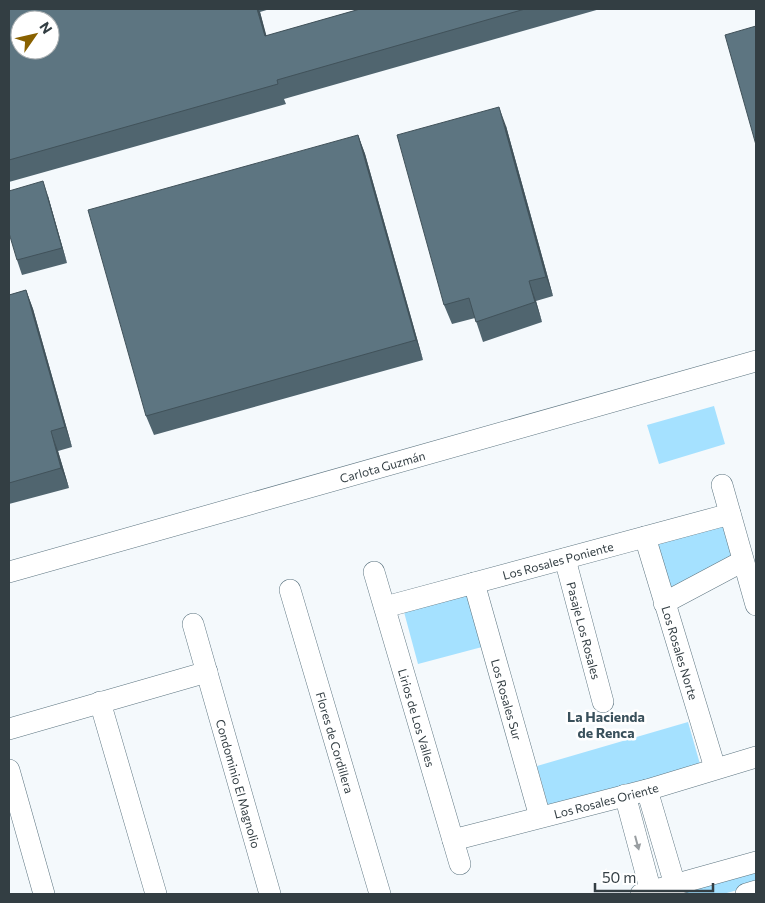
<svg xmlns="http://www.w3.org/2000/svg" width="765" height="903" font-family="Commissioner,sans-serif">
<style>
.green{fill:#a5e1ff}
.lines{fill:none;stroke-linecap:round;stroke-linejoin:round}
.minor-casing{stroke:#5e7682;stroke-width:22}
.minor{stroke:#fff;stroke-width:21}
.wall{fill:#50656f}
.shaded-wall{fill:#41525a}
.building{fill:#5d7581;stroke:#41525a;fill-rule:evenodd}
.oneway{fill:#999ea1}
.labels{text-anchor:middle;dominant-baseline:central;stroke-width:5;stroke-linejoin:round;paint-order:stroke}
.street-label{font-size:12px;fill:#333e43;stroke:#fff}
.neighbourhood-label{font-size:14px;font-weight:bold;fill:#39505b;stroke:#fff}
</style>
<rect width="100%" height="100%" fill="#f4f9fc"/>
<!-- green -->
<path class="green" d="M714,406L725,444L659,464L647,425Z
M725,522L735,560L669,593L653,542Z
M468,595L482,647L418,664L404,612Z
M688,722L700,764L549,809L537,766Z
M756,869V885L723,894H668Z"/>
<g class="lines">
<defs>
<g id="minor">
<path d="M722,485L756,605"/>
<path id="s1" d="M645,537L715,768"/>
<path id="s2" d="M565,559L603,702"/>
<path id="s3" d="M9,572L756,361"/>
<path id="s4" d="M374,572L460,864"/>
<path id="s5" d="M474,583L540,817"/>
<path id="s6" d="M290,590L380,894"/>
<path d="M664,603L743,561"/>
<path id="s7" d="M385,607L730,514"/>
<path id="s8" d="M193,624L270,894"/>
<path d="M100,702L156,894"/>
<path d="M9,729L207,672"/>
<path d="M9,770L44,894"/>
<path d="M647,790L675,885"/>
<path d="M625,795L651,892"/>
<path id="s9" d="M453,840L647,790L756,757"/>
<path d="M641,894L756,862"/>
<path d="M746,894L756,891"/>
</g>
</defs>
<!-- minor casing -->
<use href="#minor" class="minor-casing"/>
<!-- minor -->
<use href="#minor" class="minor"/>
</g>
<!-- wall -->
<path class="wall" d="M9,9H270L260,12L266,36L360,9H600L284,99L286,104L9,182Z
M506,126L553,296L536,301L542,322L483,342L475,318L452,324L444,305Z
M358,135L365,154L423,360L154,435L146,416Z
M48,196L67,263L22,275L17,260Z
M26,290L33,309L72,447L58,451L69,488L9,504V295Z"/>
<!-- shaded-wall -->
<path class="shaded-wall" d="M257,9H258L260,12L272,56L265,36Z
M499,107L506,126L553,296L546,277Z
M358,135L365,154L423,360L416,340Z
M43,181L48,196L67,263L62,248Z
M529,281L536,301L542,322L535,302Z
M26,290L33,309L72,447L65,427Z
M51,431L58,451L69,488L61,468Z"/>
<!-- building -->
<path class="building" d="M9,9H257L265,36L360,9H525L277,80L278,84L9,160ZM20,20H50V50H20Z
M756,26V145L725,35Z
M499,107L546,277L529,281L535,302L476,322L469,298L444,305L397,135Z
M358,135L416,340L146,416L88,210Z
M43,181L62,248L17,260L9,233V191Z
M26,290L65,427L51,431L61,468L9,483V295Z"/>
<!-- one-way arrows -->
<defs><path id="oneway-solid" d="M-6-.8H1V-3.2L6.5 0L1 3.2V.8H-6Z" transform="scale(1.25)"/></defs>
<use class="oneway" href="#oneway-solid" transform="translate(637 843) rotate(75)"/>
<g class="labels">
<!-- street labels -->
<g class="street-label">
<text stroke="none"><textPath href="#s3" startOffset="388">Carlota Guzmán</textPath></text>
<text stroke="none"><textPath href="#s7" startOffset="179">Los Rosales Poniente</textPath></text>
<text stroke="none"><textPath href="#s2" startOffset="74">Pasaje Los Rosales</textPath></text>
<text stroke="none"><textPath href="#s1" startOffset="121">Los Rosales Norte</textPath></text>
<text stroke="none"><textPath href="#s5" startOffset="121">Los Rosales Sur</textPath></text>
<text stroke="none"><textPath href="#s4" startOffset="152">Lirios de Los Valles</textPath></text>
<text stroke="none"><textPath href="#s6" startOffset="159">Flores de Cordillera</textPath></text>
<text stroke="none"><textPath href="#s8" startOffset="166">Condominio El Magnolio</textPath></text>
<text stroke="none"><textPath href="#s9" startOffset="158">Los Rosales Oriente</textPath></text>
</g>
<!-- neighbourhood labels -->
<g class="neighbourhood-label">
<text x="606" y="716">La Hacienda<tspan x="606" dy="16">de Renca</tspan></text>
</g>
</g>
<!-- border -->
<rect width="765" height="903" fill="none" stroke="#333e43" stroke-width="20"/>
<!-- north arrow -->
<g transform="translate(35 35) rotate(56)"><circle r="24" fill="#ffffff" stroke="#adb2b4"/>
<path d="M0-4L9 19L0 12L-9 19Z" fill="#896100"/>
<text y="-8" font-size="14" font-weight="bold" text-anchor="middle" fill="#333e43">N</text>
</g>
<!-- scale -->
<path d="M595 883v8h118v-8" fill="none" stroke="#333e43" stroke-width="2.5"/>
<text x="602" y="883" font-size="15" fill="#333e43" stroke="#ffffff" stroke-width="4" paint-order="stroke">50 m</text>
</svg>
